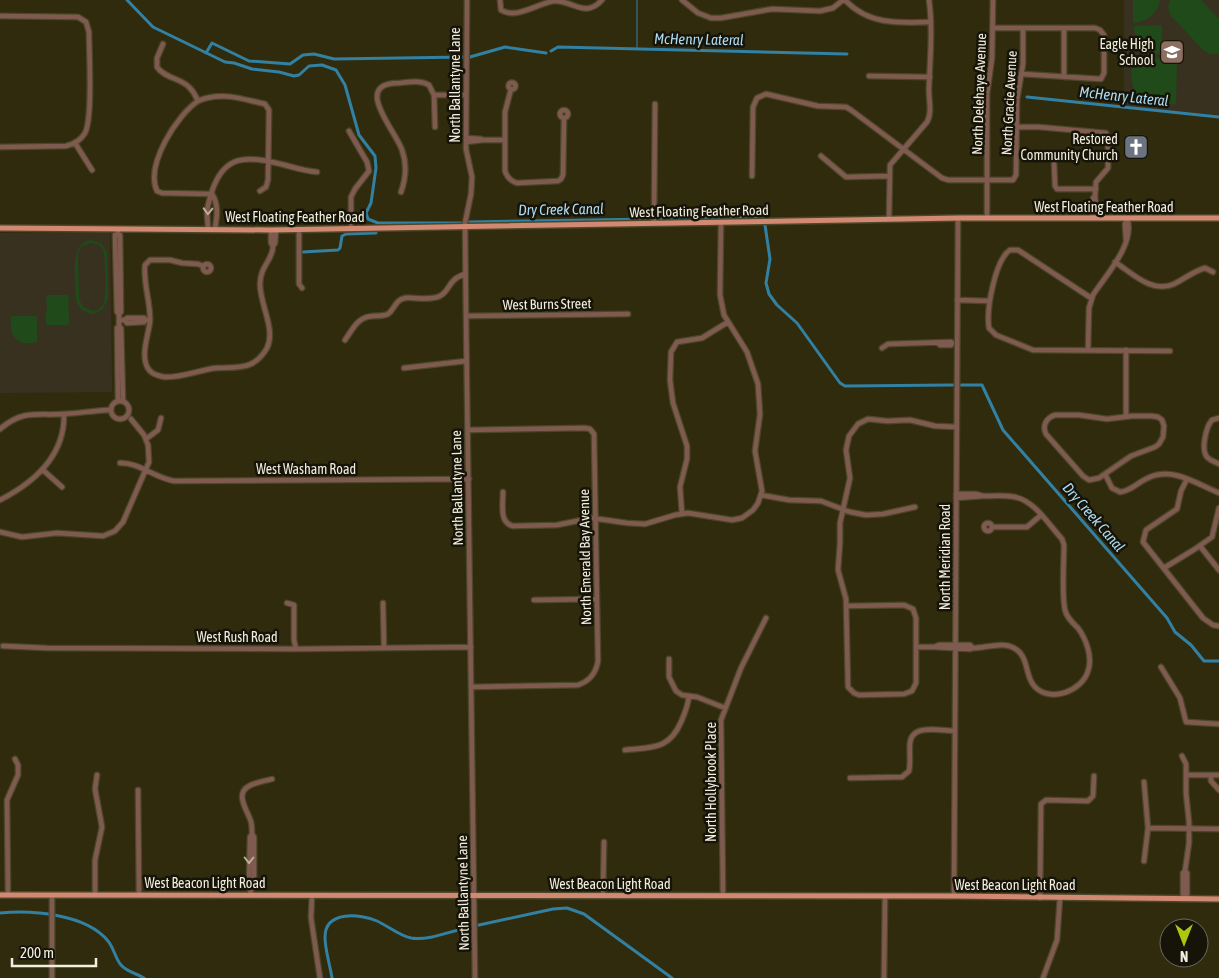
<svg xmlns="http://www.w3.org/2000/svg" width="1219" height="978" font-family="'Asap Condensed',sans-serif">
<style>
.education{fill:#393120}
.green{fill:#204a19;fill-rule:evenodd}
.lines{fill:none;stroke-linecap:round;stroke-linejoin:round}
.stream{stroke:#3280a2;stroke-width:1}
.canal{stroke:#3280a2;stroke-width:3}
.minor-casing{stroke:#4c462b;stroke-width:7}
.major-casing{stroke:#4c462b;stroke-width:8}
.minor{stroke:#7f5b4f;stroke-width:4.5}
.major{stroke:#d28971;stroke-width:5}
.oneway{stroke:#beac9d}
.labels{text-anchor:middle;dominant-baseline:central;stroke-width:5;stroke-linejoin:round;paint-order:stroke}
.poi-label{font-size:14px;fill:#f1eedd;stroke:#161308;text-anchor:end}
.street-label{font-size:14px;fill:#f1eedd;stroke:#161308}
.water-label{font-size:15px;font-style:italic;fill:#aedcf2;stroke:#161308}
</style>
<rect width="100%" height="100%" fill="#312b0e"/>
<!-- education -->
<path class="education" d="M1124,0H1219V115L1124,107Z
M0,233H110L112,392L0,393Z"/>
<!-- green -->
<path class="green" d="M1133,0H1160C1157,15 1147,21 1133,23Z
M1170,0H1201L1219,19V54H1210L1204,51L1171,16L1168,7Z
M1161,25L1162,27L1161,54C1144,54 1134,43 1134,26Z
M1131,57L1173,58L1177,61L1176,104C1134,106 1131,96 1131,57Z
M91,240L102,244L107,253L108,299L102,310L93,314C83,313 77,307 76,298C76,280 68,243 91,240ZM90,243C95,243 100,244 103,250C106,256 107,299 103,305C100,309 97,310 93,311L83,307L79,299L78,254L81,247Z
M48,295H67L69,296L68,310L69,311V324L67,325H48L46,324V311L47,310L46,296Z
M11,316H35L37,318V342C16,347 9,336 11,316Z"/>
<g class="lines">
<!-- stream -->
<path class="stream" d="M637,49V0"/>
<!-- canal -->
<path class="canal" d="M127,0L153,27L225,62L234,63L252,69L279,72L294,76L299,75L309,66L322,65L336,70L345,85L359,135L375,156L376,168L371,203L366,213L368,219L378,223H462
M551,51L558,47L847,54
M206,53L212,43L249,61L290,64L303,55L314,54L334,59L465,57
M470,57L505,47L546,53
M1027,97L1219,117
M657,219L762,217L763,219
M469,222L653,219
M765,225L770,259L766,283L769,294L777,305L797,323L840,383L845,386L953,385
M303,252L338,250L340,248L342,236L346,234L376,233
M961,385H982L1003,430L1167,618L1175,632L1191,645L1204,661H1219
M0,913C33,910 86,914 108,941C114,948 115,958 121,965C127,972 136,973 144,978
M479,925L553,909L567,908L584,914L672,978
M332,978C330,965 325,950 325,937C325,910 361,914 377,921C388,926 400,936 411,938C430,941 453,930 471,927"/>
<defs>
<path id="minor" d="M467,0L466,149L472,177L471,194L465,223L466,316L475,978
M500,0L501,10C516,20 538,3 554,1C573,0 585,19 602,0
M682,0L698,13L711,18H721L772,9L820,11L833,8L843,0
M845,0C868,25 899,23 931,22
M0,16L78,17L86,22L89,32C89,52 93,118 85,133C81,140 74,144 66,146L0,147
M993,28H1095L1100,30L1104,35V73L1101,79L1022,74
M163,44L157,58V67C164,78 180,78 189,87C193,91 196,96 198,101C221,91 242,99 265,104L269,110L268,180L266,187L260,191
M869,76L930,77
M1064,77V28
M508.5 86a3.5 3.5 0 1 1 7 0a3.5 3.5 0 1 1-7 0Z
M511,89L505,112V171C507,177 510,181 517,183L558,181L561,179L563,175L564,118
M434,95H466
M198,101C177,115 145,165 157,191L162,193L212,194
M560 114a4 4 0 1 1 8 0a4 4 0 1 1-8 0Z
M1017,127H1039L1106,133L1108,137V168L1096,182L1095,196
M349,131L367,162L369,171L355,189L351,197V229
M483,140H505
M466,142L483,140L481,139L466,138
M75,143L92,170
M821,156L846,177L889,176
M1095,159H1108
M1054,162L1055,186L1057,189H1096
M752,176L753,107L757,98L766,94L818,106L846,107L851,110L942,178L948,180H1013L1016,175L1017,100L1023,64V28
M401,192C406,178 407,164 402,150C396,131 351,83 399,83C409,82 420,80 429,85L434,95L435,127
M212,194C219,205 217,216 215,229
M987,218V94L992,58L993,0
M1092,218L1093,198L1095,196L1097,218
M889,219L890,165L927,122C933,112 928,98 929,87C930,58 933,29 929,0
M654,223L655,104
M208,229C208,224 207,218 207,213C207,205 210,199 212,191C223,159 241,155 272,162C287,165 302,171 317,172
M299,229V284L302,288
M118,230V234L120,235L121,312L119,314V327L121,328L123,401
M271,230V243L273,246L275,243L276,230
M118,234L115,235L117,312L119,314
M1115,262C1132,273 1152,294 1174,284C1184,279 1194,271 1205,268L1213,272
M203 268a4 4 0 1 1 8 0a4 4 0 1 1-8 0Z
M203,266L198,264L182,263L170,260H150L145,265C143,284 151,303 150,322C148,336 139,359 150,371C153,374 159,376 164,377C181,378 199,370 216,368C227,367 240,369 251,364C257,361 263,355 267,348C276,329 260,305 260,284C260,266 273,260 273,246
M1091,298L1018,250H1010C995,260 986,310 989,328L996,335L1033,350L1170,351
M957,300L989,301
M466,316L628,314
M119,320H125L127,323L144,322L145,320H150
M125,320L127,318H144L145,320
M345,340C353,329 357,317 373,316C378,316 384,316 388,314C395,309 395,300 405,298C415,297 430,301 440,296C451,290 447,280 465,274
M882,348L888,344L951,342L952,343L951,345H940L938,343
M1088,350L1089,308L1093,295C1106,275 1136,243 1127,218L1125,224L1126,240
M1126,350V416
M404,368L466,361
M111 410a9 9 0 1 1 18 0a9 9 0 1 1-18 0Z
M118,401L117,328L119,327
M1055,415H1079L1107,419L1132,416H1152L1158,417L1162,420L1164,426L1163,437L1159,444L1155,447L1131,456L1099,478L1089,480L1083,476L1046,434C1042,426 1046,418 1055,415Z
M1219,418L1212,420C1206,427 1200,451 1208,458C1211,461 1216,462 1219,464
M0,429C24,409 36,416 64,414C78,413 93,411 108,410
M468,430L585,428L590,429L594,434L598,661C596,673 590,681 578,685L471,687
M146,439L158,430L161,418
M120,463C138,462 155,478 174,481L469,479
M43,470L62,487
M1105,474L1112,488L1120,492C1131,491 1138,482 1148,478C1172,466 1197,484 1219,493
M1187,479L1181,491L1177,509L1146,530L1143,542L1203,618L1213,625L1219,626
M503,492C503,504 499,523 513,526L557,525L592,518L627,523L645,524L675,515L688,513L732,520L742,518L753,510L758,503L762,491L755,451L760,414L758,384L747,352L724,315L720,295L721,222
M761,495L789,500L821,501L850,512L866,515L883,514L915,507
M956,498L983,496L976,494H956
M0,500C35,482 65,456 64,414
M682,514L680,487L687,459V446L673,403L670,380L671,352L677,342L702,338L728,322
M984 527a4 4 0 1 1 8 0a4 4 0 1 1-8 0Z
M992,527H1027L1041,515
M0,532L22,537L57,533L103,536L115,531L123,522L149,462L148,445L144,435L131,419
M1200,546L1219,570
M1164,568L1195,549L1212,537L1219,508
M534,600L597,599
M287,603L294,605V640L296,649
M383,603L384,648
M846,606L904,605L913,609L916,618V683L912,691L904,694L859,695L854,693L848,687L846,599L838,570L840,543V523L850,478L846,450L849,436L858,424L868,419L887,421L910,420L935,426L957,427
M3,646L47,648L296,649L471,647
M916,647H934
M973,648L970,645H939L934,647L970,649L973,648C986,648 1003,641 1014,648C1030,657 1024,676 1035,687C1051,703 1082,691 1088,671C1093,657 1086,639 1078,628C1073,623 1069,620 1066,613C1061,602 1064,560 1064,545L1062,539C1049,525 1035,501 1015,497C1005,495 993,496 983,496
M669,659V677L676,691L682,695L697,697L725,708
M1161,667L1180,698L1186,722L1219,724
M625,750C652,747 669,750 681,722C685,713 688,706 689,696
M1182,756L1186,764V793L1189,822V843L1185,871
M1186,775H1219
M1211,775V781L1219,790
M850,778L902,777L909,771C911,762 909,752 910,743C912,723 941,731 955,731
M138,790L139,894
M1148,828L1219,829
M252,834C252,830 252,826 251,822C248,811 234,794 249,786C256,782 265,781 272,779
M1144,861L1148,828L1144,782
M95,894V860L102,827L95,789L97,775
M251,894L249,886L250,837L252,834L254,837V887L251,890
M8,895L7,800L18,775V765L15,759
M312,895L311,918L320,978
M603,895L604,842
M723,896L721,720L741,668L766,618
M954,896L958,218
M1040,898L1041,804L1046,800L1088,801L1093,796L1094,776
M1183,899V873L1185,871L1187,873V899
M52,978V895
M884,978L885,896
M1043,978L1057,940L1060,898"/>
<path id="major" d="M0,228L271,230L958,218H1219
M0,895L954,896L1219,899"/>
</defs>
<!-- minor casing -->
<use href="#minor" class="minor-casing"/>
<!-- major casing -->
<use href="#major" class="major-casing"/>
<!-- minor -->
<use href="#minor" class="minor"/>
<!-- major -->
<use href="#major" class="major"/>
</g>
<!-- one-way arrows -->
<defs><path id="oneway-chevron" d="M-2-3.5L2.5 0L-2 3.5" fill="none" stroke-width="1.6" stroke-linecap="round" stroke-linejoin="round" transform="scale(1.25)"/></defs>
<g class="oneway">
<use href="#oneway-chevron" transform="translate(208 211) rotate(92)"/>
<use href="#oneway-chevron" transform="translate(249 860) rotate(90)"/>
</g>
<!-- icons -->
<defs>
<symbol id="school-square" viewBox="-11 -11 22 22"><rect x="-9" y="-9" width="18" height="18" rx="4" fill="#8d6e63" stroke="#161308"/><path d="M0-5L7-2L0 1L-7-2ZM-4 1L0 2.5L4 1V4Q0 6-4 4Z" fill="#fff"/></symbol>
<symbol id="church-square" viewBox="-11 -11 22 22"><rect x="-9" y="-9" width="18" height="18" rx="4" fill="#6b7280" stroke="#161308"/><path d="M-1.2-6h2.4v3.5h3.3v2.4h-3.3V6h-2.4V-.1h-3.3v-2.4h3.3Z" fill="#fff"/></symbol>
</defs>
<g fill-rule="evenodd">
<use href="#school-square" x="1158" y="38" width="28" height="28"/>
<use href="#church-square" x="1122" y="133" width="28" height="28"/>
</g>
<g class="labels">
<!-- poi labels -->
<g class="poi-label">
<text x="1154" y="44">Eagle High<tspan x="1154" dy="16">School</tspan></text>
<text x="1118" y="139">Restored<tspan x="1118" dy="16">Community Church</tspan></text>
</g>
<!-- street labels -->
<g class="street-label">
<text transform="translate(455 85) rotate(-90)">North Ballantyne Lane</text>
<text transform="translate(979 94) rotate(-88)">North Delehaye Avenue</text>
<text transform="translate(1009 103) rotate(-87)">North Gracie Avenue</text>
<text x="1104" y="207">West Floating Feather Road</text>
<text transform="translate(699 211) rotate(-1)">West Floating Feather Road</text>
<text x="295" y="217">West Floating Feather Road</text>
<text transform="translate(547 304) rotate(-1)">West Burns Street</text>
<text x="306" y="469">West Washam Road</text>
<text transform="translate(457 488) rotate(-91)">North Ballantyne Lane</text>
<text transform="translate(585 557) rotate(-91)">North Emerald Bay Avenue</text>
<text transform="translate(945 557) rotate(-90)">North Meridian Road</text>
<text x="237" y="637">West Rush Road</text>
<text transform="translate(711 782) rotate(-90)">North Hollybrook Place</text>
<text x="205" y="883">West Beacon Light Road</text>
<text x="610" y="884">West Beacon Light Road</text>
<text x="1015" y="885">West Beacon Light Road</text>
<text transform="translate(463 893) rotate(-91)">North Ballantyne Lane</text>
</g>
<!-- water labels -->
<g class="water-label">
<text transform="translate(699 39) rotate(1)">McHenry Lateral</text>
<text transform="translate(1124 96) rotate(6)">McHenry Lateral</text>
<text transform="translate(561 209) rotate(-1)">Dry Creek Canal</text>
<text transform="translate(1094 517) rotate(49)">Dry Creek Canal</text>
</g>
</g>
<!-- north arrow -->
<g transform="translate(1184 943) rotate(180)"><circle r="24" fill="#161308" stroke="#6e6b5d"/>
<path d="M0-4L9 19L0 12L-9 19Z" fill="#adc60f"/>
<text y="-8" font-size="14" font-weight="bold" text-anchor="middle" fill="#f1eedd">N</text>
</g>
<!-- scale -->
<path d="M12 958v8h84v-8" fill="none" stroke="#f1eedd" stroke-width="2.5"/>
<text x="20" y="958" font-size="15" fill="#f1eedd" stroke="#161308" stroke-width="4" paint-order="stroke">200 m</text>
</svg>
